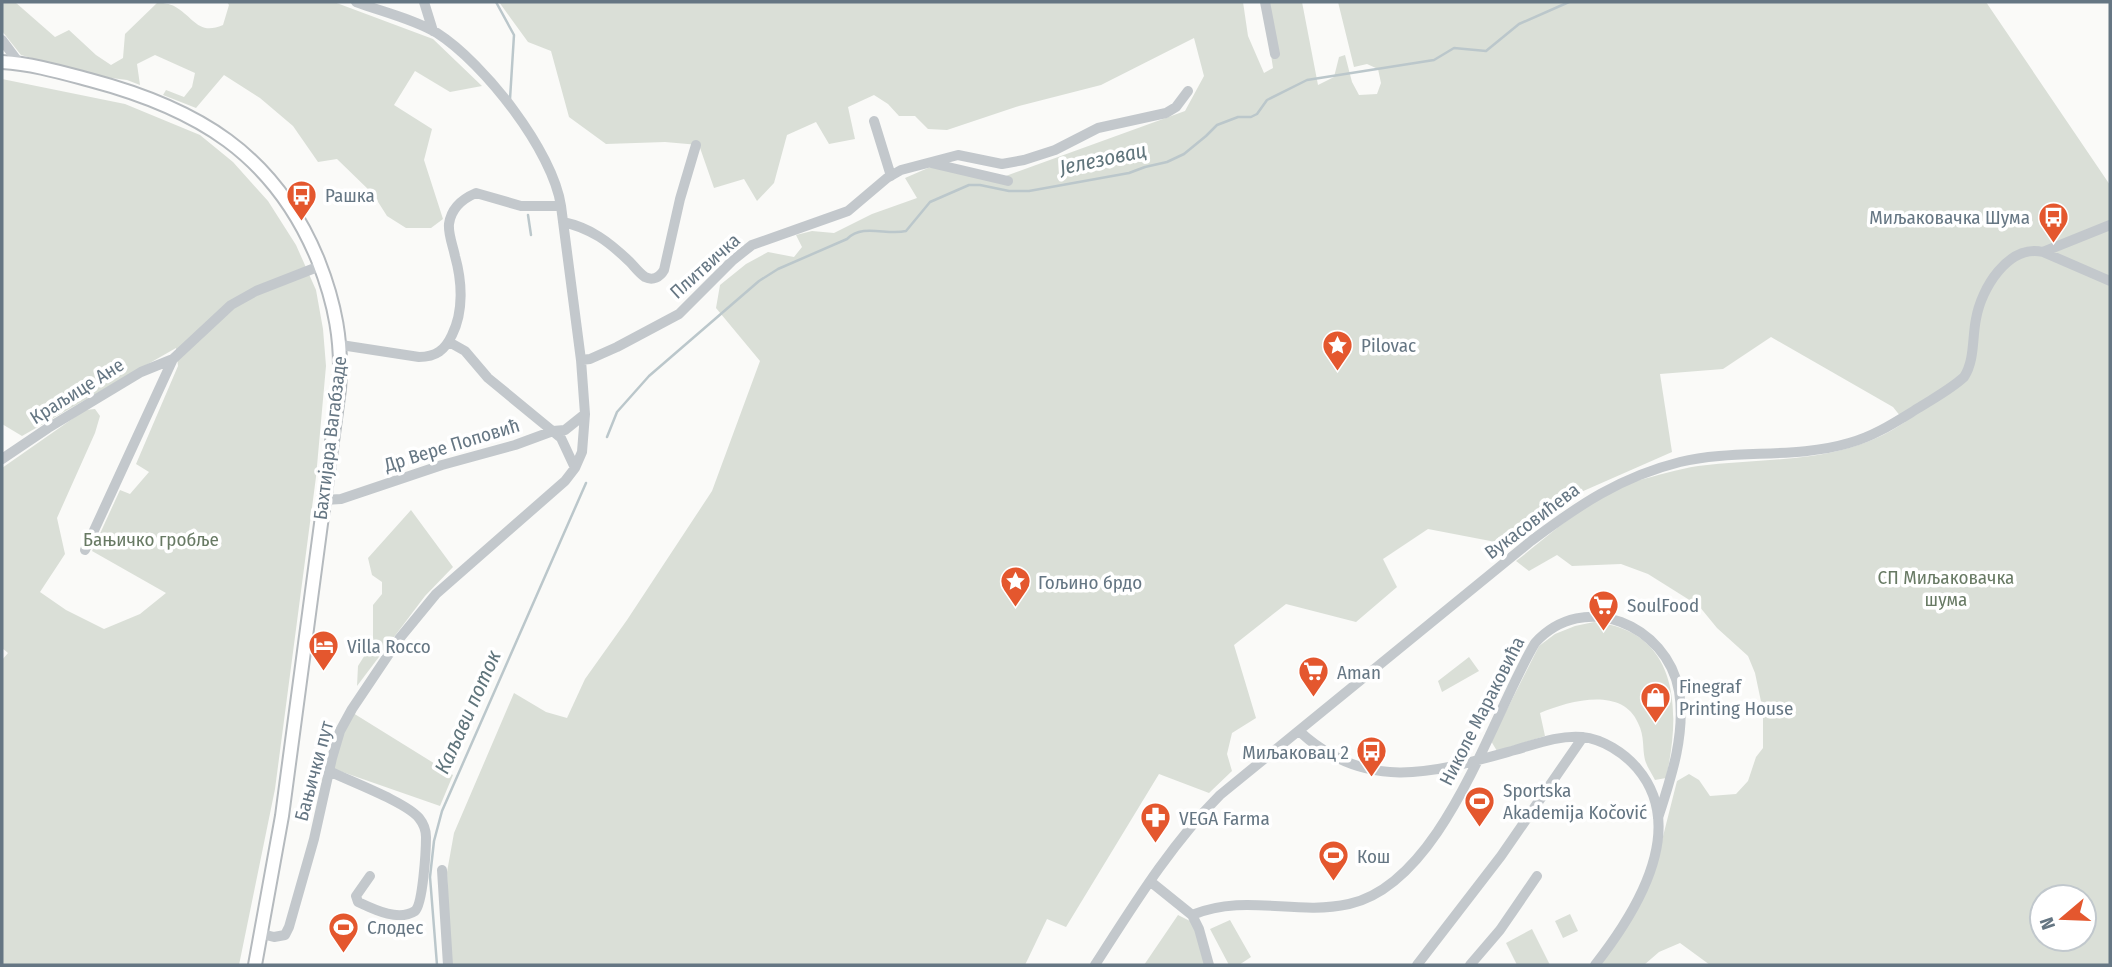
<svg xmlns="http://www.w3.org/2000/svg" width="2112" height="967" font-family="'Fira Sans Condensed',sans-serif">
<style>
.green{fill:#dadfd7;fill-rule:evenodd}
.lines{fill:none;stroke-linecap:round;stroke-linejoin:round}
.stream{stroke:#bbc7cb;stroke-width:2.5}
.major-casing{stroke:#b5babe;stroke-width:16}
.minor{stroke:#c3c8cc;stroke-width:10}
.major{stroke:#fff;stroke-width:12}
.labels{text-anchor:middle;dominant-baseline:central;stroke-width:7;stroke-linejoin:round;paint-order:stroke}
.poi-label{font-size:19px;fill:#657683;stroke:#fff;text-anchor:start}
.street-label{font-size:19px;fill:#657683;stroke:#fff}
.park-label{font-size:19px;fill:#687a64;stroke:#fff}
.water-label{font-size:21px;font-style:italic;fill:#60757c;stroke:#fff}
</style>
<rect width="100%" height="100%" fill="#fafaf8"/>
<!-- green -->
<path class="green" d="M2,2H15L55,37L69,30L96,55L111,65L123,58L125,34L158,2C163,3 170,4 174,6C194,17 198,36 223,25L229,5L227,2H334L433,39L482,86L450,92L415,71L394,105L432,129L424,160L443,219L431,228H406L387,216L373,194L337,159L318,162L293,126L260,98L224,75L196,108L163,95L166,90L184,97L192,87L195,73L155,55L137,64L140,85L127,80L96,76L21,55L2,31Z
M499,2H1243L1248,36L1264,73L1273,68L1263,2H1302L1318,85L1334,77L1339,57L1345,55L1352,82L1359,95L1377,94L1381,83L1378,69L1367,64L1354,67L1338,2H1986L2110,185V965H1710L1680,943L1659,952L1644,965H1600L1655,868L1677,781L1689,774L1699,780L1710,796L1736,794L1748,781L1756,757L1763,748V711L1755,673L1748,656L1717,628L1699,606L1648,574L1621,564L1572,566L1557,555L1529,571L1516,561C1551,534 1594,494 1636,481C1656,476 1678,469 1698,466C1770,457 1842,465 1905,422L1893,407L1771,337L1723,369L1660,374L1672,452L1572,496L1506,544L1428,529L1383,559L1397,587L1356,622L1286,604L1234,645L1256,718L1232,733L1227,754L1232,771L1209,793L1159,774L1066,927L1047,919L1025,965H450L447,872L454,833L514,693L546,712L567,718L585,679L627,620L712,491L760,361L716,308L720,285L746,264L768,252L794,257L802,247L796,235L812,231L834,233L872,214L917,198L905,178L928,168L958,165L1003,177L1185,111L1204,76L1194,38L1101,85L1019,106L947,130L928,129L915,116H899L888,104L874,95L848,107L855,139L829,144L816,122L787,135L774,183L757,201L744,179L714,188L699,145L665,142L606,144L569,117L551,51L528,42ZM2042,897H2084V939H2042Z
M2,79L125,104L200,135L233,162L268,201L296,245L316,290L323,329L326,366L316,477L275,789L239,965H2V660L8,653L2,648V468L85,410L95,409L100,416L95,433L57,518L65,554L40,592L66,610L104,629L140,614L166,593L92,551L120,490L130,494L149,472L136,464L178,366L176,348L22,436L2,424Z
M411,510L453,567L425,596L357,686L358,666L373,642V605L382,594V582L372,575L368,558Z
M1594,622C1680,631 1681,711 1666,778L1655,780C1652,774 1647,767 1645,760C1642,748 1645,737 1638,723C1622,686 1569,701 1540,713L1545,736L1497,751L1491,741L1539,646L1555,634L1575,626Z
M1469,657L1479,671L1442,692L1438,681Z
M353,713L453,775L440,806L331,768L342,732Z
M1570,914L1578,931L1563,938L1555,921Z
M1178,915L1192,922L1208,965H1144Z
M1230,920L1251,957L1239,965H1229L1210,929Z
M1532,929L1550,965H1517L1506,943Z"/>
<g class="lines">
<!-- stream -->
<path class="stream" d="M496,2L514,35L510,99
M528,215L531,235
M607,437L617,412L649,376L759,281L778,269L847,239C863,223 887,236 906,231L930,202L969,185H980L1009,191H1029L1129,173L1145,167L1167,162L1184,154L1206,136L1217,125L1238,117H1251L1257,114L1267,100L1307,80L1434,60L1454,48L1486,51L1519,24L1569,2
M437,965L430,877L434,841L442,811L586,483"/>
<defs>
<path id="major" d="M2,62C33,64 60,72 90,80C196,108 274,153 318,260C335,303 343,343 339,389L282,816L255,965"/>
</defs>
<!-- major casing -->
<use href="#major" class="major-casing"/>
<!-- minor -->
<path class="minor" d="M424,2L433,31
M1265,2L1275,54
M2,40L19,63
M874,121L891,176
M931,163L1008,181
M563,222C591,228 609,242 629,261C634,266 639,273 645,277C653,281 660,277 664,270L680,199L696,145
M2043,252L2110,225
M449,342L465,351L488,378L561,438L575,468
M341,345L419,357C436,357 445,350 452,335C464,311 462,281 455,256C453,246 448,234 449,224C451,209 462,199 476,193L521,206H561
M581,360L590,359L617,347L679,314L733,260L752,245L848,211L887,178L901,170L958,155L1002,164L1024,160L1055,150L1098,128L1166,113L1176,107L1188,91
M2,459L48,428L141,372L173,359
M324,500L341,499L442,465L515,445L553,431L565,430L585,414
M85,550L173,359L231,305L256,291L320,266
M1299,731C1367,794 1436,772 1515,750C1536,744 1559,735 1582,737C1603,739 1624,753 1637,768C1689,829 1635,914 1595,965
M329,771C349,781 406,802 419,818C423,823 426,830 426,837C426,850 423,904 415,911C398,922 373,909 358,902L356,896L370,876
M442,870L448,965
M1151,882L1192,915L1199,929L1209,965
M1192,915C1246,893 1295,916 1349,904C1443,883 1491,717 1535,643C1584,589 1667,625 1679,691C1686,734 1671,778 1658,818
M262,934L274,937L285,935L289,927L314,839L332,758L340,731L352,709L399,639L436,594L565,481L575,468L582,452L585,414L581,360L561,206C553,151 484,63 437,33C414,19 380,11 356,2
M1095,965C1133,906 1171,844 1220,795L1531,541C1579,505 1620,477 1680,462C1734,449 1796,459 1849,443C1875,436 1897,421 1920,407C1934,398 1951,389 1964,377C1975,360 1972,338 1976,319C1981,289 2008,244 2043,252L2110,281
M1417,965L1501,856L1583,737
M1470,965L1500,930L1537,876"/>
<!-- major -->
<use href="#major" class="major"/>
</g>
<!-- icons -->
<defs>
<symbol id="bus-pin" viewBox="-11 -11 22 30"><path d="M0 17L-7.5 6A9.5 9.5 0 1 1 7.5 6Z" fill="#e4572e" stroke="#fff"/><path d="M-5-6H5V4H4V6H2V4H-2V6H-4V4H-5ZM-3.5-4V0h7V-4ZM-3.5 1.2v1.5H-2V1.2ZM2 1.2v1.5H3.5V1.2Z" fill="#fff"/></symbol>
<symbol id="sight-pin" viewBox="-11 -11 22 30"><path d="M0 17L-7.5 6A9.5 9.5 0 1 1 7.5 6Z" fill="#e4572e" stroke="#fff"/><path d="M0-6L1.8-2.2L6-1.7L2.9 1.2L3.7 5.4L0 3.3L-3.7 5.4L-2.9 1.2L-6-1.7L-1.8-2.2Z" fill="#fff"/></symbol>
<symbol id="supermarket-pin" viewBox="-11 -11 22 30"><path d="M0 17L-7.5 6A9.5 9.5 0 1 1 7.5 6Z" fill="#e4572e" stroke="#fff"/><path d="M-6-5.5h2.5l.6 2H6L4.5 2H-2.5L-4.4-4H-6ZM-1.5 3.2a1.3 1.3 0 1 0 .1 0ZM3 3.2a1.3 1.3 0 1 0 .1 0Z" fill="#fff"/></symbol>
<symbol id="hotel-pin" viewBox="-11 -11 22 30"><path d="M0 17L-7.5 6A9.5 9.5 0 1 1 7.5 6Z" fill="#e4572e" stroke="#fff"/><path d="M-6-4.5h1.5V1H6V5H4.5V3h-9V5H-6ZM-4 0a1.8 1.8 0 1 1 3.6 0ZM.5 0V-2.5h3Q6-2.5 6 0Z" fill="#fff"/></symbol>
<symbol id="shop-pin" viewBox="-11 -11 22 30"><path d="M0 17L-7.5 6A9.5 9.5 0 1 1 7.5 6Z" fill="#e4572e" stroke="#fff"/><path d="M-5-2.5h2.3a2.7 3.5 0 0 1 5.4 0H5L5.5 6h-11ZM-1.5-2.5h3a1.5 2.3 0 0 0-3 0Z" fill="#fff"/></symbol>
<symbol id="stadium-pin" viewBox="-11 -11 22 30"><path d="M0 17L-7.5 6A9.5 9.5 0 1 1 7.5 6Z" fill="#e4572e" stroke="#fff"/><path d="M0-5a6.5 5 0 1 0 0 10a6.5 5 0 1 0 0-10ZM-3.5-1.8h7v3.6h-7Z" fill="#fff"/></symbol>
<symbol id="pharmacy-pin" viewBox="-11 -11 22 30"><path d="M0 17L-7.5 6A9.5 9.5 0 1 1 7.5 6Z" fill="#e4572e" stroke="#fff"/><path d="M-2-6h4v4h4v4h-4v4h-4v-4h-4v-4h4Z" fill="#fff"/></symbol>
</defs>
<g fill-rule="evenodd">
<use href="#bus-pin" x="284" y="178" width="35" height="47"/>
<use href="#bus-pin" x="2036" y="200" width="35" height="47"/>
<use href="#sight-pin" x="1320" y="328" width="35" height="47"/>
<use href="#sight-pin" x="998" y="564" width="35" height="47"/>
<use href="#supermarket-pin" x="1586" y="588" width="35" height="47"/>
<use href="#hotel-pin" x="306" y="628" width="35" height="47"/>
<use href="#supermarket-pin" x="1296" y="654" width="35" height="47"/>
<use href="#shop-pin" x="1638" y="680" width="35" height="47"/>
<use href="#bus-pin" x="1354" y="734" width="35" height="47"/>
<use href="#stadium-pin" x="1462" y="784" width="35" height="47"/>
<use href="#pharmacy-pin" x="1138" y="800" width="35" height="47"/>
<use href="#stadium-pin" x="1316" y="838" width="35" height="47"/>
<use href="#stadium-pin" x="326" y="910" width="35" height="47"/>
</g>
<g class="labels">
<!-- poi labels -->
<g class="poi-label">
<text x="325" y="195">Рашка</text>
<text x="2030" y="217" text-anchor="end">Миљаковачка Шума</text>
<text x="1361" y="345">Pilovac</text>
<text x="1038" y="582">Гољино брдо</text>
<text x="1627" y="605">SoulFood</text>
<text x="347" y="646">Villa Rocco</text>
<text x="1337" y="672">Aman</text>
<text x="1679" y="686">Finegraf<tspan x="1679" dy="22">Printing House</tspan></text>
<text x="1349" y="752" text-anchor="end">Миљаковац 2</text>
<text x="1503" y="790">Sportska<tspan x="1503" dy="22">Akademija Kočović</tspan></text>
<text x="1179" y="818">VEGA Farma</text>
<text x="1357" y="856">Кош</text>
<text x="367" y="927">Слодес</text>
</g>
<!-- street labels -->
<g class="street-label">
<text transform="translate(705 266) rotate(-42)">Плитвичка</text>
<text transform="translate(77 391) rotate(-32)">Краљице Ане</text>
<text transform="translate(330 438) rotate(-83)">Бахтијара Вагабзаде</text>
<text transform="translate(452 445) rotate(-17)">Др Вере Поповић</text>
<text transform="translate(1532 521) rotate(-37)">Вукасовићева</text>
<text transform="translate(1482 711) rotate(-63)">Николе Мараковића</text>
<text transform="translate(314 771) rotate(-75)">Бањички пут</text>
</g>
<!-- park labels -->
<g class="park-label">
<text x="151" y="539">Бањичко гробље</text>
<text x="1946" y="577">СП Миљаковачка<tspan x="1946" dy="22">шума</tspan></text>
</g>
<!-- water labels -->
<g class="water-label">
<text transform="translate(1103 159) rotate(-12)">Јелезовац</text>
<text transform="translate(468 712) rotate(-66)">Каљави поток</text>
</g>
</g>
<!-- border -->
<rect width="2112" height="967" fill="none" stroke="#657683" stroke-width="7"/>
<!-- north arrow -->
<g transform="translate(2063 918) rotate(251)"><circle r="33" fill="#ffffff" stroke="#c1c8cd" stroke-width="2"/>
<path d="M0-5L12 26L0 18L-12 26Z" fill="#e4572e"/>
<text y="-10" font-size="19" font-weight="bold" text-anchor="middle" fill="#657683">N</text>
</g>
</svg>
